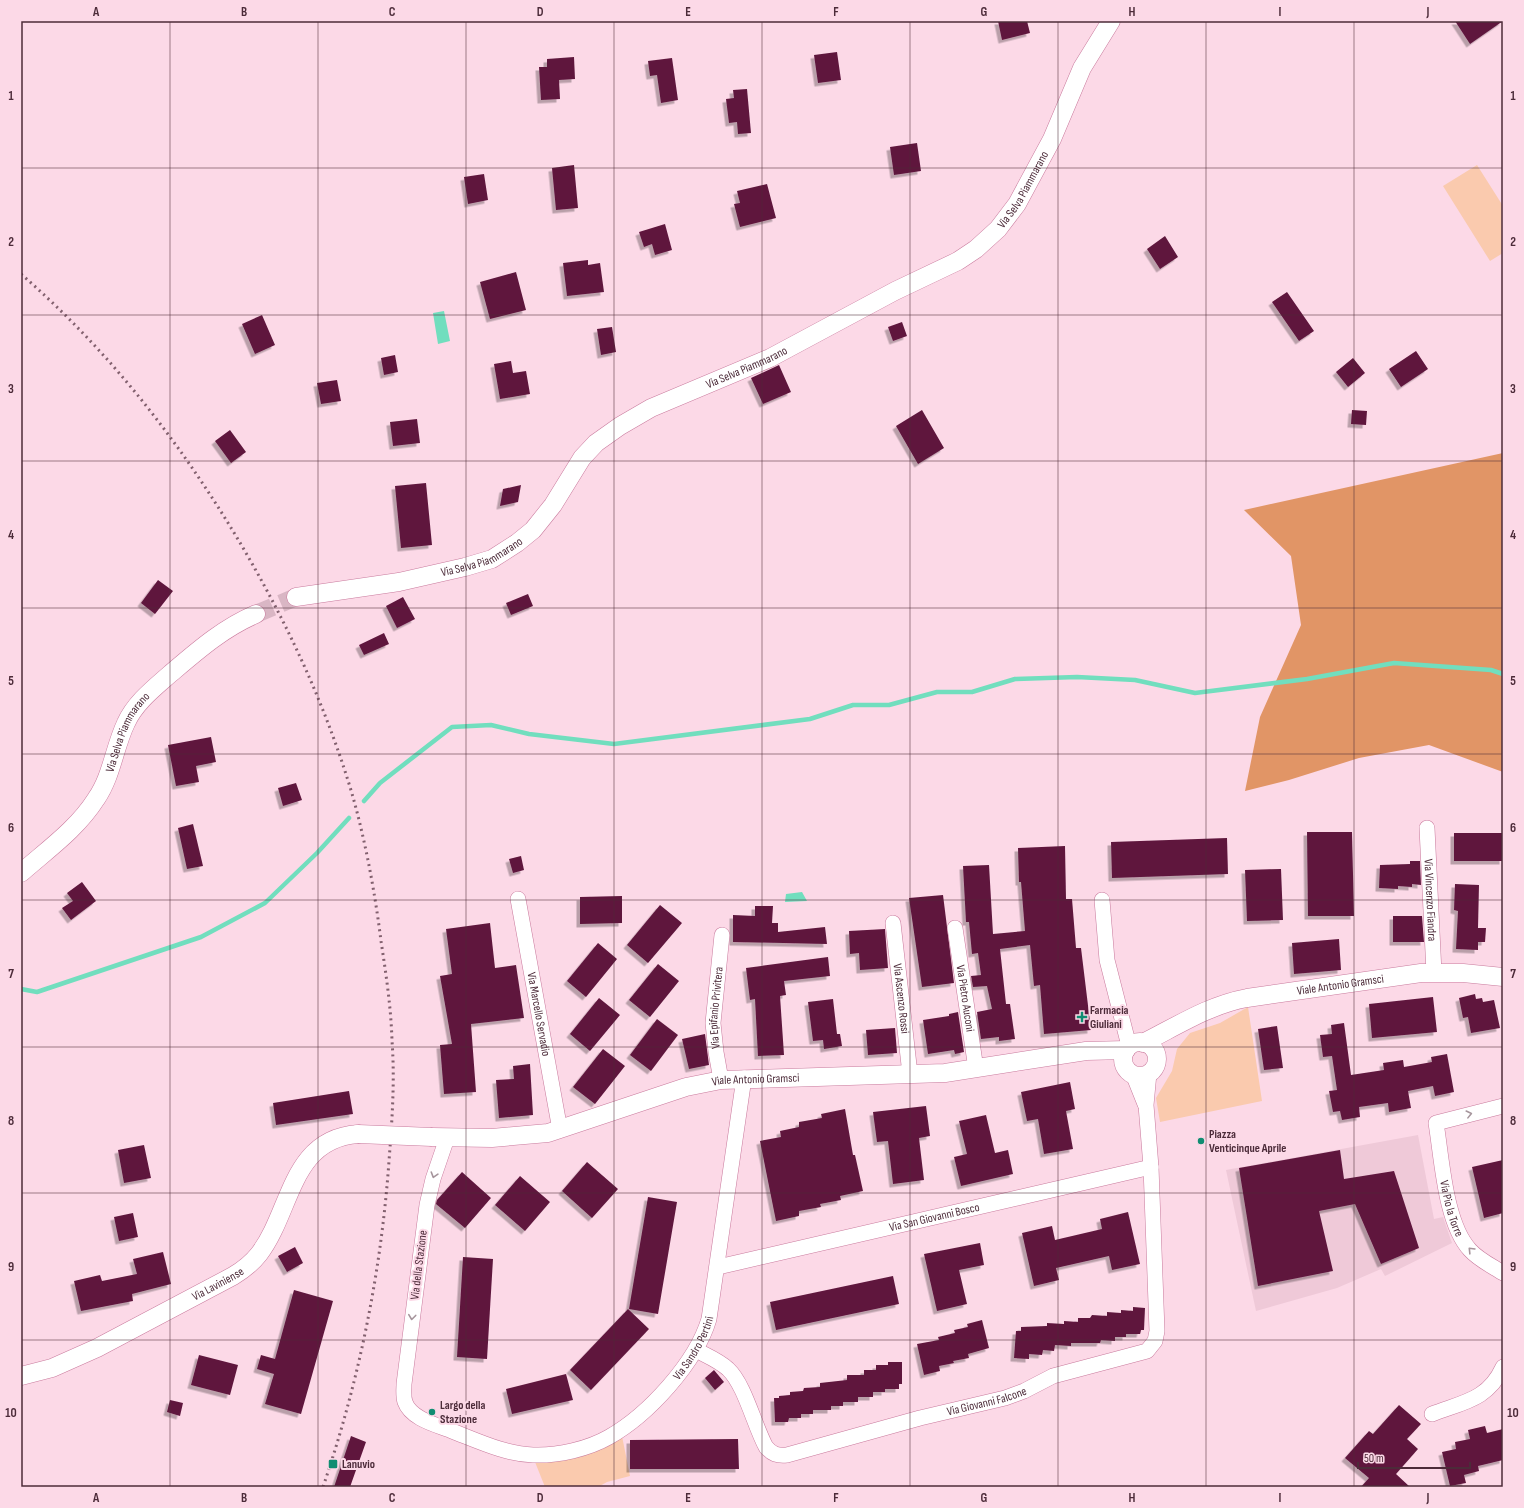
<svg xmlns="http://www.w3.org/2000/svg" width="1524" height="1508" font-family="'Sofia Sans Condensed',sans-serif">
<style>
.built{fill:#efc9d8}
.green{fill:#facaae}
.forest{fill:#e19566}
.water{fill:#71debe}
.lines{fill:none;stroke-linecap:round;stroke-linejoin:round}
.stream{stroke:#71debe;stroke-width:4.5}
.building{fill:#5e163d;filter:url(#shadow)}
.tertiary-tunnel{stroke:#d9b6c4;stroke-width:18;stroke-dasharray:18 9;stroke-linecap:butt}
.minor-casing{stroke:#c97a9d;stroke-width:16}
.tertiary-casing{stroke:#c97a9d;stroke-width:19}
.minor{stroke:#fff;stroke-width:15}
.tertiary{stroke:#fff;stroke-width:18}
.rail{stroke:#82606e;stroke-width:3;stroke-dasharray:2 4;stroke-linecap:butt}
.tertiary-bridge-casing{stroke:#c97a9d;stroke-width:19;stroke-linecap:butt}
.tertiary-bridge{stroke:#fff;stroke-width:18}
.oneway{stroke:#a6959c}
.grid{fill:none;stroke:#4c2b39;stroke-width:1;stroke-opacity:0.55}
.poi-dot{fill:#108d72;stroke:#fcd9e7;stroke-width:1.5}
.labels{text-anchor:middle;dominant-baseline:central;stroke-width:4;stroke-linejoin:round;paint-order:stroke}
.street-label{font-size:12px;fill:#4c2b39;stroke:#fcd9e7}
.poi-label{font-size:12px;font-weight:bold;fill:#4c2b39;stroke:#fcd9e7;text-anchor:start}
.neatline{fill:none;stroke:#4c2b39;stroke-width:1.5}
.grid-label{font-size:13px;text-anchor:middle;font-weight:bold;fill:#4c2b39}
</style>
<defs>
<filter id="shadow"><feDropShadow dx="-3.5" dy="3.5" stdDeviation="0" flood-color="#0004"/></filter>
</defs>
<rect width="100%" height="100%" fill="#fcd9e7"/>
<!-- built -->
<path class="built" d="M1418,1135L1434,1219L1443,1217L1452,1243L1385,1276L1381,1269L1337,1288L1256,1311L1226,1170Z"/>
<!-- green -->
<path class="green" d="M1477,165L1503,206V253L1490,261L1443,186Z
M1248,1007L1262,1101L1160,1122L1156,1098L1172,1071L1177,1049L1190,1033L1220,1023Z
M622,1436L630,1476L607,1482L598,1487H545L535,1462Z"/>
<!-- forest -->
<path class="forest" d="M1503,453V772L1429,745L1359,758L1289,780L1245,791L1260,717L1301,625L1291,556L1244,510Z"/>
<!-- water -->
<path class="water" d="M444,311L450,341L438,344L433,313Z
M802,892L807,901L785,902L786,894Z"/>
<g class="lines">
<!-- stream -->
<path class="stream" d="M364,801L380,783L452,727L491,725L529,734L614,744L810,719L853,705H889L937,692H972L1015,679L1077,677L1135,680L1195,693L1307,679L1394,663L1491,670L1503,674
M21,989L37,992L201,937L265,903L317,853L349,818"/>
</g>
<!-- building -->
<path class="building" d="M998,21H1027L1030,33L1002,40Z
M1455,21H1503L1470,44Z
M837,52L841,80L818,83L814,55Z
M574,57L575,79L559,80L560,99L541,100L539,67H547V59Z
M672,58L678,100L661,103L657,75L650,76L648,61Z
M747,89L751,133L738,134L737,122L729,123L726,99L734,98L733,90Z
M917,143L921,171L894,175L890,147Z
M574,165L578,208L556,210L552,168Z
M484,174L488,200L468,204L464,177Z
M767,184L776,218L740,227L734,204L740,203L737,191Z
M665,224L672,250L655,255L652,244L644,247L639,232Z
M1165,236L1178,257L1160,269L1147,249Z
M588,260V265L600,263L604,292L567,296L563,263Z
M516,272L526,310L490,319L480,282Z
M1287,292L1314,331L1299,341L1272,302Z
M262,315L275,345L255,354L242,324Z
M902,322L907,336L893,341L888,327Z
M612,327L616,352L601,355L597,329Z
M1416,351L1428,369L1401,387L1389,369Z
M395,355L398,372L384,375L381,358Z
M1353,358L1365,373L1348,387L1336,372Z
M511,361L513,373L526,371L530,394L500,399L494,364Z
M779,365L791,392L763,404L751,378Z
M337,380L341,401L321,404L317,383Z
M922,410L944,448L918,464L896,426Z
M1352,410L1367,411L1366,425L1351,424Z
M417,419L420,443L393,446L390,422Z
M230,430L246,452L231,463L215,441Z
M426,483L432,545L401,548L395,486Z
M521,485L518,502L500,506L503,489Z
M158,580L173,591L155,614L141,603Z
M528,594L533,606L511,615L506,603Z
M403,597L415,619L397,628L386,606Z
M384,633L389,644L364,655L359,645Z
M211,737L216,762L196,766L199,782L176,786L168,745Z
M296,783L302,800L283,806L278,788Z
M193,824L203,866L187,869L178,828Z
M1307,832H1352L1354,916H1308Z
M1454,833H1503V861H1454Z
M1227,838L1228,874L1112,878L1111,842Z
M1065,846L1066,899H1072L1076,948H1081L1091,1030L1044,1034L1040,985L1034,986L1030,945L1000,949L1006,1004H1010L1015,1039L999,1041V1037L981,1039L977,1012L992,1009L987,986L973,987L971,976L981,975L978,953L972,954L969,922H966L963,866L989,865L993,934L1025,931L1021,882H1019L1018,848Z
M521,856L524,870L513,873L509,859Z
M1410,861H1420L1421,885L1412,884V887L1398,886V889L1379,888L1380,865L1410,864Z
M1281,869L1283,920L1247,921L1245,870Z
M82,882L96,901L71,920L62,908L73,901L67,893Z
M1455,884L1479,885L1478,928H1486L1485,942H1478V950L1456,949L1458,911L1454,910Z
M943,895L954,983L922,987L909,898Z
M622,896V923L580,924V897Z
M660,905L682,923L648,963L627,945Z
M755,906H773L772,923H778V932L825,927L827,944L733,942V915L755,916Z
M1393,916H1422L1424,942H1393Z
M490,923L495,968L516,965L524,1018L471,1024L476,1092L444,1094L440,1045L452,1044L440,976L452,974L446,929Z
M885,929L888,968L860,970L859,953L850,954L849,931Z
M1339,939L1341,970L1294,974L1292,943Z
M598,943L617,959L586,997L567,981Z
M828,957L830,976L784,981L786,995L780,996L784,1055L758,1056L755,999L750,1000L746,968Z
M658,964L679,981L650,1017L629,1000Z
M1475,994L1476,999L1482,998L1483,1002L1494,1000L1500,1028L1471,1033L1468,1017L1463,1018L1459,998Z
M1433,997L1437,1032L1372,1038L1369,1004Z
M599,998L620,1015L590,1051L570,1034Z
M833,999L837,1034H840L842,1046L824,1049L823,1040L813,1041L808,1002Z
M958,1012L964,1052L955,1054L954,1050L928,1054L923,1020L949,1016V1014Z
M657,1019L678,1035L651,1071L630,1055Z
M1344,1023L1351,1075L1384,1070L1383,1063L1403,1060L1404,1067L1432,1062L1431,1057L1447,1054L1454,1092L1435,1096L1433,1086L1408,1091L1411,1108L1389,1112L1388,1103L1359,1107L1360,1117L1342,1120L1340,1111L1333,1112L1329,1091L1337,1090L1332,1056L1323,1057L1320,1035L1332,1034L1331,1025Z
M1277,1026L1283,1068L1264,1070L1258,1029Z
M895,1028L897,1053L868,1055L866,1030Z
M705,1034L709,1065L689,1069L682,1039Z
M603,1049L625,1066L595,1104L573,1087Z
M530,1064L533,1115L499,1118L496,1080L514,1079L513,1066Z
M1070,1082L1075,1109L1066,1111L1073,1149L1044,1154L1038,1119L1027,1121L1021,1092Z
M349,1091L353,1114L276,1125L273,1103Z
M926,1106L930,1136L919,1138L924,1180L893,1184L888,1141L877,1142L873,1112Z
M845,1109L853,1155H855L863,1191L840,1196L841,1200L820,1204L821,1207L799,1211V1216L776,1221L760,1141L781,1137L780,1131L799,1127V1122L822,1118L821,1114Z
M986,1115L995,1153L1008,1150L1013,1174L961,1186L954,1157L967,1154L959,1121Z
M144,1145L151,1178L124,1183L118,1150Z
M1340,1150L1344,1179L1394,1171L1419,1248L1381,1264L1355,1204L1319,1211L1333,1271L1258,1286L1239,1168Z
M1503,1160V1213L1484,1218L1472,1167Z
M587,1162L618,1189L592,1218L562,1191Z
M462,1172L491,1198L465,1228L436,1204L437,1200Z
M520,1176L550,1202L525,1231L495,1205Z
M648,1197L677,1202L658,1314L629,1309Z
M1128,1212L1140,1264L1112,1270L1109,1256L1056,1268L1059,1280L1034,1286L1022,1233L1052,1226L1055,1240L1102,1229L1100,1219Z
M133,1213L138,1237L119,1241L114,1217Z
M980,1243L984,1265L959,1270L967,1304L937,1311L924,1254Z
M295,1247L303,1263L287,1272L278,1256Z
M163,1252L171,1284L132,1294L133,1301L81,1311L74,1281L100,1275L102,1281L137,1274L133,1259Z
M463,1257L493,1259L487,1359L457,1357Z
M893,1276L899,1304L776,1330L770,1302Z
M294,1290L333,1301L301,1414L265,1404L274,1374L257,1369L261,1355L275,1359Z
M1133,1307L1145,1308L1144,1330H1141L1140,1334H1126V1337H1115V1341L1101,1340L1100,1343H1071V1346L1055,1345L1054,1351L1043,1350L1042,1355L1029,1354V1359L1014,1358L1016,1331H1021V1327L1047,1326V1323L1064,1324V1321L1078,1322V1318H1090L1092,1315L1107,1316V1312L1121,1313V1310L1133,1311Z
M628,1309L649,1329L591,1390L570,1370Z
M982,1320L989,1348L968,1354L969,1358L953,1361L954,1363L939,1366L940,1371L924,1375L917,1344L939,1340L938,1337L955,1333L954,1330L968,1327L967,1324Z
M199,1355L238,1365L230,1395L191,1385Z
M888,1362H902V1384H899V1389H885V1392H873V1397H858V1402H843V1406H831V1410H813V1414H801V1418H789L788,1422H775L774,1398H779V1396L790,1395V1392L803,1391L804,1388L820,1387V1383L847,1380V1375H864V1370H876V1365H888Z
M714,1370L724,1382L715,1390L705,1378Z
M566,1374L573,1400L512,1414L506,1389Z
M170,1400L183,1403L180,1416L167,1412Z
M1399,1405L1421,1424L1407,1439L1418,1449L1396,1474L1410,1487H1361L1369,1478L1345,1458L1369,1431L1373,1434Z
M1485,1426L1487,1433L1503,1429V1460L1478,1466L1479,1471L1464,1475L1466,1483L1450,1486L1442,1452L1456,1449L1455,1442L1470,1439L1468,1430Z
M351,1436L366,1442L350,1487H334Z
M738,1439L739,1469H630V1440Z"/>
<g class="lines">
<!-- tertiary-tunnel -->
<path class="tertiary-tunnel" d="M256,614L296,597"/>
<defs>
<g id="minor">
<path id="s1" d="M1427,828L1434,973"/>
<path id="s2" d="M518,899L560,1130"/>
<path d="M1102,900L1107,960L1129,1046"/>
<path id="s3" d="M893,923L910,1074"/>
<path id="s4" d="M955,928L976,1069"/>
<path d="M1133,1074L1145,1104"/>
<path id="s5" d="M721,1080L716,1052L713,1023L722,935"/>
<path id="s6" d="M1503,1106L1436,1123C1442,1159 1445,1223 1470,1250C1479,1260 1492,1266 1503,1273"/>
<path id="s7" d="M447,1138L433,1179L427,1205L404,1384C404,1389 403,1396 405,1402C411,1419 437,1425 452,1431C478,1441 505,1454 533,1455C558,1456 588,1449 609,1437C648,1415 696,1363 709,1319L744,1078"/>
<path id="s8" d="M718,1267L1151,1167"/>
<path id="s9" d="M696,1350C707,1356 718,1360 728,1369C745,1385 754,1425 766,1447C772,1454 777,1456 787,1455L920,1418L1005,1398L1024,1391L1053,1376L1147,1351L1155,1341L1157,1331L1151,1167L1146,1105L1149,1073"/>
<path d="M1432,1414C1463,1402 1488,1400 1503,1367"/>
</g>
<g id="tertiary">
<path id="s10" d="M296,597L399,582L465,567L492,559L517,543L533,530L553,505L582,458L596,443L620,426L651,408L770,358L895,291L958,261L976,249L998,229L1017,204L1052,139L1082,68L1111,21"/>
<path id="s11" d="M21,873C47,850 77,829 96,799C112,776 114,748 126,723C135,703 153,689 170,674C197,651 223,628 256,614"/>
<circle cx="1140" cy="1059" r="17"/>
<path id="s12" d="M1143,1043C1177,1026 1209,1005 1247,998L1421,973H1463L1503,977"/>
<path id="s13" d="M432,1137L492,1138L548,1133L686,1087L721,1080L945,1073L1086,1051L1126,1050"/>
<path id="s14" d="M21,1376L52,1368L97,1348L233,1276C243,1270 252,1263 259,1254C292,1211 290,1139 358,1134"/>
</g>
</defs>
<!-- minor casing -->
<use href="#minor" class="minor-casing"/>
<!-- tertiary casing -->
<use href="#tertiary" class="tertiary-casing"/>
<!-- minor -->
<use href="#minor" class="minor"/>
<!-- tertiary -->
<use href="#tertiary" class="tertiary"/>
<!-- rail -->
<path class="rail" d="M21,274C107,349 177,438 236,536C285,618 326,705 353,797C366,844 375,893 381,941C386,974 391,1007 392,1041C395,1081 392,1121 389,1161C381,1273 359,1381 323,1487"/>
<defs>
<path id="tertiary-bridge" d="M358,1134L432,1137"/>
</defs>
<!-- tertiary-bridge casing -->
<use href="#tertiary-bridge" class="tertiary-bridge-casing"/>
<!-- tertiary-bridge -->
<use href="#tertiary-bridge" class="tertiary-bridge"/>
</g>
<!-- one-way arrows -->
<defs><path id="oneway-chevron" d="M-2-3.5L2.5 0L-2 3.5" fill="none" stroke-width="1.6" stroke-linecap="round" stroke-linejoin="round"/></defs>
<g class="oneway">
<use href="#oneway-chevron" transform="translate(1469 1114) rotate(-14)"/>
<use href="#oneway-chevron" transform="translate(434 1175) rotate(107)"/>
<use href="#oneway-chevron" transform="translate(1471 1250) rotate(-134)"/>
<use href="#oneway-chevron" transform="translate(412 1317) rotate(97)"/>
</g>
<!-- grid -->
<path class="grid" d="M170,21V1487M318,21V1487M466,21V1487M614,21V1487M762,21V1487M910,21V1487M1058,21V1487M1206,21V1487M1354,21V1487M21,168H1503M21,315H1503M21,461H1503M21,608H1503M21,754H1503M21,900H1503M21,1047H1503M21,1193H1503M21,1340H1503"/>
<!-- markers -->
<g class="poi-dot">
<path d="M1080 1011h4v4h4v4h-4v4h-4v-4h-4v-4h4z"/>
<circle cx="1201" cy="1141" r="4"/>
<circle cx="432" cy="1412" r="4"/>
<rect x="328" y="1459" width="10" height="10" rx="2"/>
</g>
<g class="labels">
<!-- street labels -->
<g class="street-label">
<text stroke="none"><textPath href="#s10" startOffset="862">Via Selva Piammarano</textPath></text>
<text stroke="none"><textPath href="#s10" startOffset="527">Via Selva Piammarano</textPath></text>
<text stroke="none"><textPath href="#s10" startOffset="191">Via Selva Piammarano</textPath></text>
<text stroke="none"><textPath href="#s11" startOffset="180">Via Selva Piammarano</textPath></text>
<text stroke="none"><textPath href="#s1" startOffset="72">Via Vincenzo Fiandra</textPath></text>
<text stroke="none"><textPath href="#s12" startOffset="208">Viale Antonio Gramsci</textPath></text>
<text stroke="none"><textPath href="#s4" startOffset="71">Via Pietro Auconi</textPath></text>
<text stroke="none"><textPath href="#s3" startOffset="76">Via Ascenzo Rossi</textPath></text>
<text stroke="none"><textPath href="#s5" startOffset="73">Via Epifanio Privitera</textPath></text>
<text stroke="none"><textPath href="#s2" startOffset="117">Via Marcello Servadio</textPath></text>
<text stroke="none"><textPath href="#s13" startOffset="332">Viale Antonio Gramsci</textPath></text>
<text stroke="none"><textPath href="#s6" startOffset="156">Via Pio la Torre</textPath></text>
<text stroke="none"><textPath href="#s8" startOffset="222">Via San Giovanni Bosco</textPath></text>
<text transform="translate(419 1265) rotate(-83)">Via della Stazione</text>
<text stroke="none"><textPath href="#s14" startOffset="218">Via Laviniense</textPath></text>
<text stroke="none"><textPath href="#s7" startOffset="614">Via Sandro Pertini</textPath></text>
<text stroke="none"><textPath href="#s9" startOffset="355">Via Giovanni Falcone</textPath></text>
</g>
<!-- poi labels -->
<g class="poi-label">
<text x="1090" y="1010">Farmacia<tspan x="1090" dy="14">Giuliani</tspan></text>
<text x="1209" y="1134">Piazza<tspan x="1209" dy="14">Venticinque Aprile</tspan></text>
<text x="440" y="1405">Largo della<tspan x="440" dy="14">Stazione</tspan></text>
<text x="342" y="1464">Lanuvio</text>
</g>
</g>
<!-- border -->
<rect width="1524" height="1508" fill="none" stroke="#fcd9e7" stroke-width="44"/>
<!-- scale -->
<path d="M1358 1462v6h112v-6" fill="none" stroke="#4c2b39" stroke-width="2"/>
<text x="1364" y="1462" font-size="12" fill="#4c2b39" stroke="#fcd9e7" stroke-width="3" paint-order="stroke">50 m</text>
<rect x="22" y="22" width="1480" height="1464" class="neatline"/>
<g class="grid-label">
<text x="96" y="16">A</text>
<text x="244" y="16">B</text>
<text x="392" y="16">C</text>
<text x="540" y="16">D</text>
<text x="688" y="16">E</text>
<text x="836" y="16">F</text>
<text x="984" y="16">G</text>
<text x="1132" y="16">H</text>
<text x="1280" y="16">I</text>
<text x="1428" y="16">J</text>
<text x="11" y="100">1</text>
<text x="1513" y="100">1</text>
<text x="11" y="246">2</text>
<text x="1513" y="246">2</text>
<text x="11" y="393">3</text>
<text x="1513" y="393">3</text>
<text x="11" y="539">4</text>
<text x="1513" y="539">4</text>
<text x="11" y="685">5</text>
<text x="1513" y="685">5</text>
<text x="11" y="832">6</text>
<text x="1513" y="832">6</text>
<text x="11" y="978">7</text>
<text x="1513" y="978">7</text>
<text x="11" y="1125">8</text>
<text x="1513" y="1125">8</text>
<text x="11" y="1271">9</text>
<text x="1513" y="1271">9</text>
<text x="11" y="1417">10</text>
<text x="1513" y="1417">10</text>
<text x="96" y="1502">A</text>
<text x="244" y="1502">B</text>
<text x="392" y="1502">C</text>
<text x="540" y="1502">D</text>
<text x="688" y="1502">E</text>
<text x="836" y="1502">F</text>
<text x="984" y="1502">G</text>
<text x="1132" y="1502">H</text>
<text x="1280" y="1502">I</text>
<text x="1428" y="1502">J</text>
</g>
</svg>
